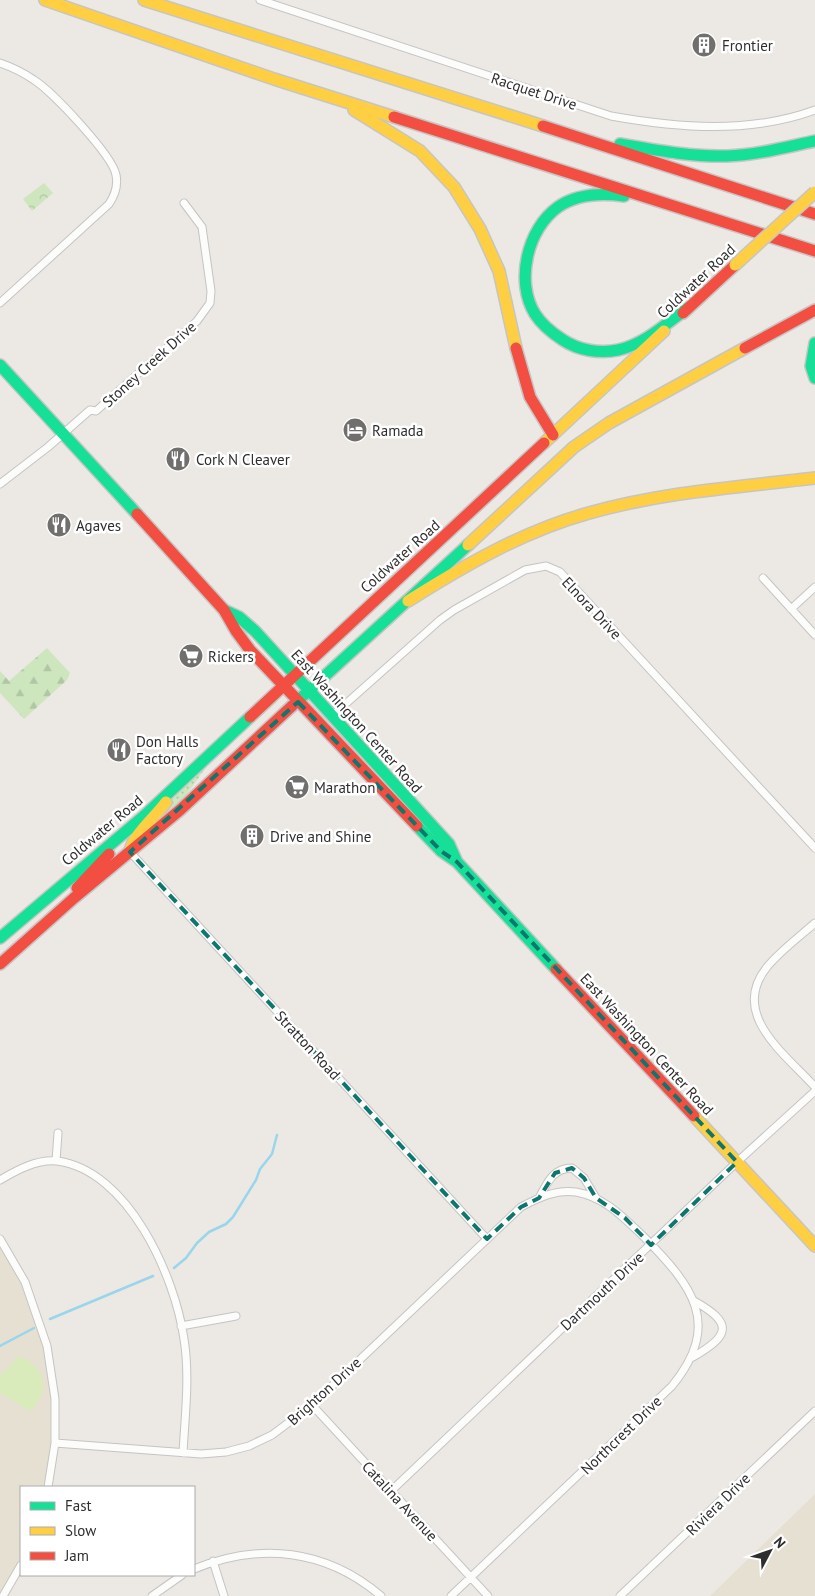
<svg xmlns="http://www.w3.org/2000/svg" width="815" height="1596" font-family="'PT Sans',sans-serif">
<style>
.education{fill:#e6e0d3}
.forest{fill:url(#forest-firs)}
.park{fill:url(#park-crowns)}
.garden{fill:url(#garden-dots)}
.pitch{fill:#d9eabb}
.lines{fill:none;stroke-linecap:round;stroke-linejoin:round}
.stream{stroke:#99d6ec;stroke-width:2.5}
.street-casing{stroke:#c5c4c5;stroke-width:9}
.fast-casing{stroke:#c6c5c4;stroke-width:14}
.slow-casing{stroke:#c6c5c4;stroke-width:14}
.jam-casing{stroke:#c6c5c4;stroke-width:14}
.street{stroke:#fcfcfb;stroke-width:7}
.fast{stroke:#16e098;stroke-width:11}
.slow{stroke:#ffcf43;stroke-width:11}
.jam{stroke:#f24e42;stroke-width:11}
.slow-bridge-casing{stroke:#c6c5c4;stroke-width:14;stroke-linecap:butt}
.slow-bridge{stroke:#ffcf43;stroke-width:11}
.marked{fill:none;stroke:#0f766e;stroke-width:4;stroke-dasharray:10 6;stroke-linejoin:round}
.labels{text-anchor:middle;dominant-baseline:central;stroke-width:5;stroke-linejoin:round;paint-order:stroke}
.poi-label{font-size:15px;fill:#2e2e2e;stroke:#fff;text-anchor:start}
.street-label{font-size:15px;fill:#2e2e2e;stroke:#fff}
</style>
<defs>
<pattern id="forest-firs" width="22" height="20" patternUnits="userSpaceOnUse" patternTransform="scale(1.25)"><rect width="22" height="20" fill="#cee6be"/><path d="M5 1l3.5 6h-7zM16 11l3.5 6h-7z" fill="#b1c6a4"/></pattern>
<pattern id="park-crowns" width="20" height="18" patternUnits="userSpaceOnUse" patternTransform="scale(1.25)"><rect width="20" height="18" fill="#cee6be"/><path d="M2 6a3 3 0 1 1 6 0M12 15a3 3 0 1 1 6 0" fill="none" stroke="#b1c6a4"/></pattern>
<pattern id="garden-dots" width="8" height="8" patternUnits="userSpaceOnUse" patternTransform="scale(1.25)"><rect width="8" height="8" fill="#cee6be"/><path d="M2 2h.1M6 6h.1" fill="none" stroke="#b1c6a4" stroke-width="1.8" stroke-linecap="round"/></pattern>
</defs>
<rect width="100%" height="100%" fill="#ece8e4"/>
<!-- education -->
<path class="education" d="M0,1239L25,1282L47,1346L55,1399V1443L48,1487H21V1565L0,1596Z
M815,1494V1596H710Z"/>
<!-- forest -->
<path class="forest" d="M47,648L70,673L67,680L24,719L0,693V671L9,681Z"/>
<!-- park -->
<path class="park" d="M44,183L53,193L32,211L23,199Z"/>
<!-- garden -->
<path class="garden" d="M275,700L277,702L210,762L184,798L157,819L178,792Z"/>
<!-- pitch -->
<path class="pitch" d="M19,1356C46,1367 52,1391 30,1411L0,1393V1375Z"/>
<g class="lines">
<!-- stream -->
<path class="stream" d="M174,1268L186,1258L197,1243L209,1232L226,1224L233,1217L256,1180L260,1169L272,1154L277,1135
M50,1319L153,1276
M0,1346L34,1328"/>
<defs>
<path id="street" d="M260,0L611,116C678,128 750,134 815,110
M0,63C12,67 24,73 34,80C52,91 113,156 116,175C118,185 115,195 109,204L0,303
M0,484L48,447L90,410L96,411L197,321L210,303L211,291L202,227L184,203
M763,578L815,635
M791,609L815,587
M332,716L440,620L454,610L525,570L546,566L560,572L815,848
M130,852L487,1239
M815,923C799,937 780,951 767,967C729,1014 785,1054 815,1087
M56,1161L58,1133
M0,1180C17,1170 37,1159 57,1161C128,1170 175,1276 184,1339C190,1376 185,1415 183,1453
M539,1198C547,1183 553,1168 572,1168L584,1178L596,1198
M0,1239L25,1282L47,1346L55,1399V1443L48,1487
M181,1326L236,1316
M693,1357C730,1336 734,1323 694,1301
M312,1405L488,1596
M55,1443L201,1454L226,1452L249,1446L272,1435L312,1405L521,1207C538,1198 556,1189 576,1192C605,1197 624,1218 645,1238C692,1286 723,1324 672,1386L451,1596
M391,1491L737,1162L815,1091
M213,1561L224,1596
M194,1569C260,1542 326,1549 381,1596
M3,1596L21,1565
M152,1596L182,1575
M620,1596L815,1411"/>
<path id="fast" d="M620,144C655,150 691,157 727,156C757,155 786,147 815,141
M624,196C602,193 577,194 558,207C527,229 515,282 535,314C542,325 552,333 563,340C578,350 599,354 618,350C645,344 667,323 689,307
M815,343L811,366L815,378
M0,365L137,514
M224,610L239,617L255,631L449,844L457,862
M292,706L468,545
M417,826L441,851L457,862L556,969
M0,938L144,816L250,717"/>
<path id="slow" d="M45,0L274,79L394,117
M144,0L543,126
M354,110L420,151L454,187L480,229L499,271L516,348
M544,443L664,331
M468,545L574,447L609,423L745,348
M408,601C465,565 524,531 589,513C663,492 739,487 815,478
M130,852C131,837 156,816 166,802
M694,1116L815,1246"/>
<path id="jam" d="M394,117L815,251
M543,126L815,214
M683,313L735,265
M516,348L530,397L553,435
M745,348L815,310
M137,514L224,610L236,631L250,650L417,826
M250,717L544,443
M77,888L109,854
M0,964L74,898L180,810L292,706
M556,969L694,1116"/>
</defs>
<!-- street casing -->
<use href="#street" class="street-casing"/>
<!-- fast casing -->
<use href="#fast" class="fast-casing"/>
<!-- slow casing -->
<use href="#slow" class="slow-casing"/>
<!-- jam casing -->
<use href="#jam" class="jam-casing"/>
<!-- street -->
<use href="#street" class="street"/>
<!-- fast -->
<use href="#fast" class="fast"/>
<!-- slow -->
<use href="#slow" class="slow"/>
<!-- jam -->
<use href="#jam" class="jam"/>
<defs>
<path id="slow-bridge" d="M735,265L815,192"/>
</defs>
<!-- slow-bridge casing -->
<use href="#slow-bridge" class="slow-bridge-casing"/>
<!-- slow-bridge -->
<use href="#slow-bridge" class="slow-bridge"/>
</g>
<!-- marked area -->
<path class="marked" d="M298,702L441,851L457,862L737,1162L651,1245L625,1218L596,1198L584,1178L572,1168L555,1173L539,1198L521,1207L487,1239L130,852Z"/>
<!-- icons -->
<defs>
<symbol id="building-disc" viewBox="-11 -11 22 22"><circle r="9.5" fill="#706f6e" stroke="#fff"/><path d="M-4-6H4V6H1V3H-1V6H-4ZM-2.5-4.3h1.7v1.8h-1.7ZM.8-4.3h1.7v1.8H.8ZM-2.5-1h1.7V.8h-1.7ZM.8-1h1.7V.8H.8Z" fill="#fff"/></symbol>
<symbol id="hotel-disc" viewBox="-11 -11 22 22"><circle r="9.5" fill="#706f6e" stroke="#fff"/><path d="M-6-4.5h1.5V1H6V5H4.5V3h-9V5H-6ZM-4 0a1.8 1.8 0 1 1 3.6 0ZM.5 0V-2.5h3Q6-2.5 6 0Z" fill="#fff"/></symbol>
<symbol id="restaurant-disc" viewBox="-11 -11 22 22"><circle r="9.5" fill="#706f6e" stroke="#fff"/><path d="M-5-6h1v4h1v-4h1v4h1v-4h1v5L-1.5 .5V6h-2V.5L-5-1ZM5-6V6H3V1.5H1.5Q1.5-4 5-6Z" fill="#fff"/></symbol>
<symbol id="supermarket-disc" viewBox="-11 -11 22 22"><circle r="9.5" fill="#706f6e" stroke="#fff"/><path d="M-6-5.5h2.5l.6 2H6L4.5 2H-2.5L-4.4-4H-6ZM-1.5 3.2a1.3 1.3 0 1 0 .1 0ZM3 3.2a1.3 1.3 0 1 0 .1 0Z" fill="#fff"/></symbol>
</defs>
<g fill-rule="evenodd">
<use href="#building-disc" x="690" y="31" width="28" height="28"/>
<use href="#hotel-disc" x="341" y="416" width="28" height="28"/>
<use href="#restaurant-disc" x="164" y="445" width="28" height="28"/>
<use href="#restaurant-disc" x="45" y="511" width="28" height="28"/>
<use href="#supermarket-disc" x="177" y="642" width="28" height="28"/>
<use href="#restaurant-disc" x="105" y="736" width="28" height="28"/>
<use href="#supermarket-disc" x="283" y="773" width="28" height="28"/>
<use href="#building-disc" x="238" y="822" width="28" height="28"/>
</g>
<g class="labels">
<!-- poi labels -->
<g class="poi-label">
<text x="722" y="45">Frontier</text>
<text x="372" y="430">Ramada</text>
<text x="196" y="459">Cork N Cleaver</text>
<text x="76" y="525">Agaves</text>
<text x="208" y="656">Rickers</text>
<text x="136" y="741">Don Halls<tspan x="136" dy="17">Factory</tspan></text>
<text x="314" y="787">Marathon</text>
<text x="270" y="836">Drive and Shine</text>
</g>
<!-- street labels -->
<g class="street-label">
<text transform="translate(534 91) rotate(18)">Racquet Drive</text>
<text transform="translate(696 281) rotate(-43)">Coldwater Road</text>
<text transform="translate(149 364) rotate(-42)">Stoney Creek Drive</text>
<text transform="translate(400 556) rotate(-42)">Coldwater Road</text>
<text transform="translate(592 608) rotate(47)">Elnora Drive</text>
<text transform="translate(357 721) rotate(48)">East Washington Center Road</text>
<text transform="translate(102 830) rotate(-40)">Coldwater Road</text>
<text transform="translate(647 1044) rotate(47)">East Washington Center Road</text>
<text transform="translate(308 1045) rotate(47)">Stratton Road</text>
<text transform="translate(602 1291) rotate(-43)">Dartmouth Drive</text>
<text transform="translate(324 1391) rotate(-42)">Brighton Drive</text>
<text transform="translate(621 1435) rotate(-44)">Northcrest Drive</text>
<text transform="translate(400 1501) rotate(47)">Catalina Avenue</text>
<text transform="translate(718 1504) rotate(-44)">Riviera Drive</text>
</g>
</g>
<!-- legend -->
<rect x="20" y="1486" width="175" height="90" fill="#ffffff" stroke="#ababab"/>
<rect x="30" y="1502" width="25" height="8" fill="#16e098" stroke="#ababab"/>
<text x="65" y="1511" font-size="15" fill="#2e2e2e">Fast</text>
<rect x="30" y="1527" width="25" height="8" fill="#ffcf43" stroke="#ababab"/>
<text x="65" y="1536" font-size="15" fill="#2e2e2e">Slow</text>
<rect x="30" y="1552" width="25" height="8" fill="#f24e42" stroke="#ababab"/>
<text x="65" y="1561" font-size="15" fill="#2e2e2e">Jam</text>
<!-- north arrow -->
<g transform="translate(770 1551) rotate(49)" stroke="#ffffff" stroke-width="4" paint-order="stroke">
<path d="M0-4L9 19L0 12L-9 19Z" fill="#2e2e2e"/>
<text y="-8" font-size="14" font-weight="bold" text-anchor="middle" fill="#2e2e2e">N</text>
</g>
</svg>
